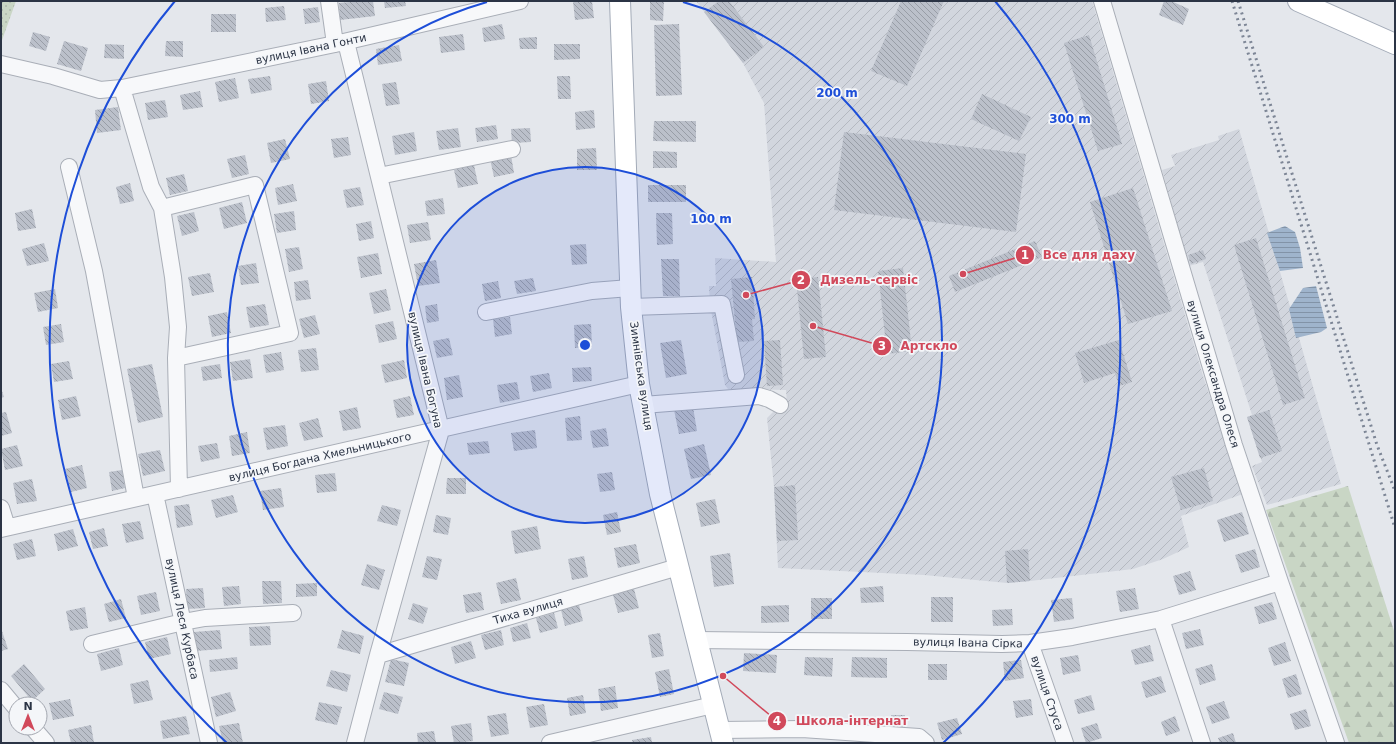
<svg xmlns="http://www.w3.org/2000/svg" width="1396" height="744" font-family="'DejaVu Sans',sans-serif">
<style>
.industrial{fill:url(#industrial-furrows)}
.grass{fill:url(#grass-dots)}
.forest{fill:url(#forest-firs)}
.water{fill:url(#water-rules)}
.building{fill:url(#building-back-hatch)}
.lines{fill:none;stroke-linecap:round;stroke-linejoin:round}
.minor-casing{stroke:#a9aeb7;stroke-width:18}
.major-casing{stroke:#a3abb8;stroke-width:22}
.minor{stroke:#f7f8fa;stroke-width:16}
.major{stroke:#fff;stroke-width:20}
.rail{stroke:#7d8696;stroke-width:3;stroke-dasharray:2 4;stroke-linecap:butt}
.ring{fill:none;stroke:#1d4ed8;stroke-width:2}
.labels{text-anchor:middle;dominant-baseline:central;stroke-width:3.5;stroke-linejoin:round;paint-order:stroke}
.street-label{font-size:11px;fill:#2b3445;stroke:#f4f6f9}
.centre{fill:#1d4ed8;stroke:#f4f6f9;stroke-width:2}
.ring-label{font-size:12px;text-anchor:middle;font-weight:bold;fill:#1d4ed8;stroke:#f4f6f9;stroke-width:3.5;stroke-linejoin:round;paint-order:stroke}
.leader{fill:none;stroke:#d1495b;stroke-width:1.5}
.callout-dot{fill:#d1495b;stroke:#f4f6f9;stroke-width:1.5}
.mark-label{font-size:12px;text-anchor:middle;font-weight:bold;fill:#fff}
.callout-label{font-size:12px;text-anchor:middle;font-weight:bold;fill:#d1495b;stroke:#f4f6f9;stroke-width:3.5;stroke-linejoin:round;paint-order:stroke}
</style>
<defs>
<pattern id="industrial-furrows" width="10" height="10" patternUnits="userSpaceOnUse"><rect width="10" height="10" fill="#d2d6de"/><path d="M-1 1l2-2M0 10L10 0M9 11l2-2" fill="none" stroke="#b4b8c0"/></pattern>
<pattern id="grass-dots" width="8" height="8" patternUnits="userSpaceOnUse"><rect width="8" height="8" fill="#c9d6c5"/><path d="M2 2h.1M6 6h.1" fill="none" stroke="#adb8ab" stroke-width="1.8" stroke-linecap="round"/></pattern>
<pattern id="forest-firs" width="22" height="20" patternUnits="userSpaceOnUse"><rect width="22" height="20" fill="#c9d6c5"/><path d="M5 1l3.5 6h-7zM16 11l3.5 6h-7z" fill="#adb8ab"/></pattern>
<pattern id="water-rules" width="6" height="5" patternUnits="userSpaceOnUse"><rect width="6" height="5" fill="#9fb4cc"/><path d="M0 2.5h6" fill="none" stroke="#8293a7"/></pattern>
<pattern id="building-back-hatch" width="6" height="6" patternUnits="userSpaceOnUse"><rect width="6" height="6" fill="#bbc0ca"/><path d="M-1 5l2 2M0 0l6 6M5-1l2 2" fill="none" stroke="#989da6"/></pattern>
</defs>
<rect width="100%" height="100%" fill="#e4e7ec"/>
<!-- industrial -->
<path class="industrial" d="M696,1H1092L1204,379L1243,494L1181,516L1189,547L1163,559L1133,569L1030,581L1007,583L924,575L778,568L774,487L767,418L780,405L787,404L786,390L728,389L725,385L710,305L709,286H716L715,258L776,262L764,103L743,63Z
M1239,129L1341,484L1267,505L1252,466L1262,462L1247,417L1252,415L1203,262L1189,266L1162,170L1175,166L1171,155L1219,140L1218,136Z"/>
<!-- grass -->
<path class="grass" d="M1,1H16L1,43Z"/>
<!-- forest -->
<path class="forest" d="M1348,486L1395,634V743H1349L1266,510Z"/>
<!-- water -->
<path class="water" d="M1285,226L1295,232L1300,248L1303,268L1280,271L1267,233Z
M1316,286L1327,328L1321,332L1296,338L1289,309L1303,288Z"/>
<!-- building -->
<path class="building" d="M361,1H373L375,16L340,20L339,3Z
M384,1H405L406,6L385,8Z
M573,1H592L594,18L575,20Z
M650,1H664L663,21L650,20Z
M719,1H729L764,47L743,63L704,12Z
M901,1H944L907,86L871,71Z
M1164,1H1171L1189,9L1183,25L1159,15Z
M284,6L286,20L266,22L265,8Z
M318,7L320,22L305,24L303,9Z
M211,14H236V32H211Z
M502,24L505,39L484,42L482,28Z
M679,24L682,95L656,96L654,25Z
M33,32L50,37L46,51L29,46Z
M463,34L465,50L441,53L439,37Z
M1089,35L1122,144L1098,151L1064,43Z
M537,37V49H520L519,38Z
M64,41L88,48L81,71L57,64Z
M166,41H183V57L165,56Z
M105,44L124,45V59L104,58Z
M554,44H580V59L554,60Z
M399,45L402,61L378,65L376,49Z
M270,76L272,90L251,94L248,79Z
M557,76H570L571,99H558Z
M235,78L239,98L219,102L215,82Z
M326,81L329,101L311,104L308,84Z
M396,82L400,104L386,106L382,84Z
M200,91L203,107L183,110L180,95Z
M982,94L1031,117L1019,141L971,119Z
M165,100L168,117L148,120L145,103Z
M118,107L121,130L97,133L95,110Z
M594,110L595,128L576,130L575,112Z
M654,121H696V142L653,141Z
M496,125L498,139L477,142L475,128Z
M458,128L461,147L439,150L436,131Z
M530,128L531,142L512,143L511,129Z
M414,132L417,151L395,155L392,136Z
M844,132L1026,154L1016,232L834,210Z
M348,137L351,155L334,158L331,139Z
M285,139L290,159L271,163L267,143Z
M596,148L597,170H577V149Z
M653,151L677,152V168H653Z
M245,155L249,174L232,178L227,159Z
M511,155L514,173L494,177L490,159Z
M474,165L478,184L458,188L454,170Z
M184,174L188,191L170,195L166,178Z
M130,183L134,201L120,204L116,187Z
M293,184L297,201L278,205L275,188Z
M648,185H686V202H648Z
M360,187L364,205L347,208L343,190Z
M1133,188L1172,311L1128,324L1090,202Z
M443,198L445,214L427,216L425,201Z
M242,202L247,223L224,229L219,208Z
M32,209L36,228L18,231L15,213Z
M294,211L296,230L277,233L274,214Z
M194,212L199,231L182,236L177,216Z
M656,213H672L673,244L657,245Z
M371,221L374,238L359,241L356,224Z
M428,222L431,240L410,243L407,225Z
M1256,238L1305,398L1283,405L1234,245Z
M1035,241L1042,257L955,292L949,276Z
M44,243L49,261L27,266L22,249Z
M586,244L587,264L572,265L570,245Z
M299,247L303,269L289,272L285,249Z
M1203,250L1206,259L1191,264L1188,255Z
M378,253L382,274L361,278L357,257Z
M661,259H679L680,296H663Z
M436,260L440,283L418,286L414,264Z
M256,263L259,283L241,285L238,266Z
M903,268L912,351L887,354L878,271Z
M210,273L214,292L192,296L188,277Z
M752,277L755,319H752L754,341L737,342L731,279Z
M818,277L826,357L804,359L796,279Z
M533,278L536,291L517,294L514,281Z
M308,280L311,299L296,301L294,282Z
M498,281L501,298L485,301L482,284Z
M55,289L58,308L38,312L34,293Z
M386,289L391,310L374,314L369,293Z
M265,304L269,325L250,328L246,307Z
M437,304L439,321L427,323L425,306Z
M227,312L231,333L212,337L208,316Z
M315,315L320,334L304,338L299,319Z
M510,317L512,334L495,337L493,319Z
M393,321L397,339L379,343L375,325Z
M61,324L64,342L46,345L43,327Z
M591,324L592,347L575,348L574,325Z
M449,338L453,355L437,358L433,341Z
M681,340L687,374L666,378L660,343Z
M780,340L783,385L767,386L764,341Z
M1119,340L1132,382L1119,386L1115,373L1084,383L1075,353Z
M316,348L319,370L301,372L298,350Z
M281,352L284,370L266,373L263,355Z
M250,359L253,378L233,381L230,362Z
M404,360L407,378L385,383L381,365Z
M69,361L73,379L54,382L51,364Z
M152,364L163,417L138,423L127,369Z
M220,364L222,378L203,381L201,367Z
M591,367L592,381L573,382L572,368Z
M549,373L552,388L533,392L530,376Z
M459,375L463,397L447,400L444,378Z
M517,382L520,399L500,403L497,385Z
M1,388L4,397L1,398Z
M76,396L81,416L62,420L58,400Z
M410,396L414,415L397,418L393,400Z
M357,407L361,428L343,431L339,411Z
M693,407L697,431L679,434L674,410Z
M1269,410L1282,451L1260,458L1247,417Z
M6,412L12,433L1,436V413Z
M580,416L582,440L567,441L565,418Z
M318,418L323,437L304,441L299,423Z
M285,425L288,446L267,450L263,428Z
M606,428L609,446L593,448L590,431Z
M535,430L537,448L514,451L511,433Z
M247,432L250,453L232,456L229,436Z
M488,441L490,453L469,455L467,443Z
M217,443L220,458L201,462L198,446Z
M704,444L711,475L691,479L684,449Z
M17,445L23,466L5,470L1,449Z
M160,450L165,471L143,476L138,454Z
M82,465L87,488L71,492L65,469Z
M1204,468L1213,501L1181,510L1171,477Z
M122,470L125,488L112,491L109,472Z
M612,472L615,490L600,492L597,474Z
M335,473L337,491L317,493L315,475Z
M447,478H466V494H446Z
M32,479L37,501L17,504L13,483Z
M795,485L798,540L777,541L774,487Z
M281,488L284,507L263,510L260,491Z
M233,495L238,512L216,518L211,500Z
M715,499L720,523L701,527L696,503Z
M189,504L193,525L177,528L174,506Z
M382,505L401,510L397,526L377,521Z
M617,512L621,532L607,535L603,515Z
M1242,512L1249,534L1224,542L1217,520Z
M436,515L451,518L448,535L433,532Z
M140,521L144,539L126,543L122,524Z
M537,526L541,549L515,554L511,531Z
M104,528L108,546L93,549L89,532Z
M73,529L78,546L58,551L54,534Z
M32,539L36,556L17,560L13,544Z
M636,544L640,563L618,568L614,548Z
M1028,549L1030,581L1007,583L1005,551Z
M1255,549L1260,567L1241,573L1235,555Z
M730,553L734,584L714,587L710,556Z
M427,556L442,559L437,580L422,577Z
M584,556L588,577L572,580L568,559Z
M367,564L385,570L379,590L361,585Z
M1190,571L1196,590L1179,595L1173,576Z
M516,578L521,600L501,604L496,583Z
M262,581H281L282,603L263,604Z
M317,583V596L296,597V584Z
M239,586L241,604L224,606L222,587Z
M883,586L884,602L861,603L860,588Z
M203,588L205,608L187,609L186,589Z
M1135,588L1139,609L1120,612L1116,591Z
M634,589L639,608L618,613L613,595Z
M156,592L160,611L141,615L137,596Z
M481,592L484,610L466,613L463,595Z
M931,597H953V622H931Z
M811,598H832V619H811Z
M1072,598L1074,619L1054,622L1051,600Z
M121,599L126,618L109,622L104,604Z
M1272,602L1277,619L1259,624L1254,607Z
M413,603L428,608L423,624L408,619Z
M579,605L583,621L565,626L561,610Z
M789,605V622L761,623V606Z
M85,607L88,628L70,631L66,611Z
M1012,609L1013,625L993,626L992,610Z
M554,613L558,628L540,633L536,618Z
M527,623L531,638L513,642L510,628Z
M270,626L271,645L250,646L249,627Z
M1,628L8,649L1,651Z
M1200,629L1204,645L1186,649L1182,633Z
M220,630L222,649L196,651L194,632Z
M342,630L364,636L360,654L337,648Z
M501,630L504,645L485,650L481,635Z
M660,633L664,656L652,658L648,635Z
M167,637L171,654L149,659L145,642Z
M471,641L476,658L455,664L451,647Z
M1285,642L1291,661L1274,666L1268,648Z
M1150,645L1154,661L1135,665L1131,650Z
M119,648L123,665L101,671L97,654Z
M744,653L777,655L776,673L743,671Z
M1078,655L1081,671L1063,675L1060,658Z
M237,657L238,669L210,672L209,660Z
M805,657L833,658L832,677L804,675Z
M852,657L887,658V678L851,677Z
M391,659L409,663L404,686L385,682Z
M1021,660L1024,678L1005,681L1003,662Z
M24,664L45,689L32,701L11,676Z
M928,664H947V680H928Z
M1212,664L1216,680L1200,685L1195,669Z
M669,669L674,694L660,697L655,672Z
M331,670L351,675L347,692L326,686Z
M1296,674L1302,694L1288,698L1282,679Z
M1161,676L1166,692L1146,698L1141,682Z
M148,680L153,700L134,704L130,684Z
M615,686L618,708L601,711L598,689Z
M230,692L236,711L216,717L211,697Z
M384,692L403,697L398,714L379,709Z
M583,695L586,713L570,716L567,698Z
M1091,695L1095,710L1078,714L1074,700Z
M70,699L74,716L53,720L49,703Z
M1031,699L1033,715L1016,718L1013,701Z
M1224,701L1230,718L1212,724L1206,707Z
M319,702L342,707L337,725L315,720Z
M544,704L548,725L530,728L526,707Z
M1306,709L1311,726L1295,730L1290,714Z
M506,713L509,734L491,737L487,716Z
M891,715H905V732L891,731Z
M186,716L190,734L163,739L160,721Z
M1175,716L1180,731L1166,736L1161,722Z
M957,718L962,734L942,740L937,723Z
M239,723L243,743H223L219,726Z
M471,723L473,741L454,743L451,726Z
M1097,723L1102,738L1086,743L1081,728Z
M91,725L94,743H71L68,730Z
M434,731L436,743H418L417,733Z
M1233,733L1236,743H1220L1218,738Z
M651,737L652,743H633L632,740Z"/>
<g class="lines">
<defs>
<path id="minor" d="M329,1L335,44
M1102,1L1234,445L1280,582L1336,743
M346,42L441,430L378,655L355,743
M1,64L53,76L100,90L122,88L335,44L520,1
M122,88L151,187L162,208L173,277L178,327L176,358L179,489
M69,167L94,271L136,498
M379,176L512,149
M162,208L255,185L290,333L176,358
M631,307L722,304L736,375
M486,312L592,291L630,288
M643,405L759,396L769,399L780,405
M155,494L209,743
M1,508L7,527
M1,529L639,384
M1161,619L1202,743
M696,640L907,642L1002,644L1030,643L1072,637L1161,619L1280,582
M1030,643L1065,743
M92,644L183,622L205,618L293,613
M378,655L678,567
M1,690L16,708
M33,728L46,743
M720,730L802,729L919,737L926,743
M550,743L713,705"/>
<path id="major" d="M620,1L631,307L639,384L660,494L723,743
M1298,1L1395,44"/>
</defs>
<!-- minor casing -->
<use href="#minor" class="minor-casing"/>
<!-- major casing -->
<use href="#major" class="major-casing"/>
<!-- minor -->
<use href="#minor" class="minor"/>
<!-- major -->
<use href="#major" class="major"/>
<!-- rail -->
<path class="rail" d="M1232,1L1395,528
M1238,1L1377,445L1395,491"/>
</g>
<!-- distance rings -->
<circle cx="585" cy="345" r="178" fill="#1d4ed8" fill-opacity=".12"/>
<g class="ring">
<circle cx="585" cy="345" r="178"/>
<path d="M683 2A357 357 0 1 1 487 2"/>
<path d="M227 743A535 535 0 0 1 175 1M995 1A535 535 0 0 1 943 743"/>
</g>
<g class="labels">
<!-- street labels -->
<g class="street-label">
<text transform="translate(311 49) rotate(-12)">вулиця Івана Гонти</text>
<text transform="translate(425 370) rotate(77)">вулиця Івана Богуна</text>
<text transform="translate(1213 374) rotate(73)">вулиця Олександра Олеся</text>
<text transform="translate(641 376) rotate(82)">Зимнівська вулиця</text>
<text transform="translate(320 457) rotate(-13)">вулиця Богдана Хмельницького</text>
<text transform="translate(528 611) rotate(-16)">Тиха вулиця</text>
<text transform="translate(182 619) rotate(78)">вулиця Леся Курбаса</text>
<text transform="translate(968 643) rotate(1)">вулиця Івана Сірка</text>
<text transform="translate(1047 693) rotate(71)">вулиця Стуса</text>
</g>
</g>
<circle cx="585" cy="345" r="6" class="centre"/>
<g class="ring-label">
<text x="837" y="97">200 m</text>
<text x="1070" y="123">300 m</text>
<text x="711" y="223">100 m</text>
</g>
<!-- callouts -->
<path class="leader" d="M963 274L1025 255M746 295L801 280M813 326L882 346M723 676L777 721"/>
<g class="callout-dot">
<circle cx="963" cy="274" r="4"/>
<circle cx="746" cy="295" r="4"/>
<circle cx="813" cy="326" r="4"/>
<circle cx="723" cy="676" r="4"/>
<circle cx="1025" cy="255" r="10"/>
<circle cx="801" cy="280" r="10"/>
<circle cx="882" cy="346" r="10"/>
<circle cx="777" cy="721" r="10"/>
</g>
<g class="mark-label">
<text x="1025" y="259">1</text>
<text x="801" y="284">2</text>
<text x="882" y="350">3</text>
<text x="777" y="725">4</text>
</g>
<g class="callout-label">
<text x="1089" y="259">Все для даху</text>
<text x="869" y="284">Дизель-сервіс</text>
<text x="929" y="350">Артскло</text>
<text x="852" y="725">Школа-інтернат</text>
</g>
<!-- border -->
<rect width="1396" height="744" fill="none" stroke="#2b3445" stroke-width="4"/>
<!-- north arrow -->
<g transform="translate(28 716)"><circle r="19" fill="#f4f6f9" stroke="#a4a8b1"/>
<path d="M0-3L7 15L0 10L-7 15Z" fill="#d1495b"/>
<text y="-6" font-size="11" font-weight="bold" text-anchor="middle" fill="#2b3445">N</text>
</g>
</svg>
